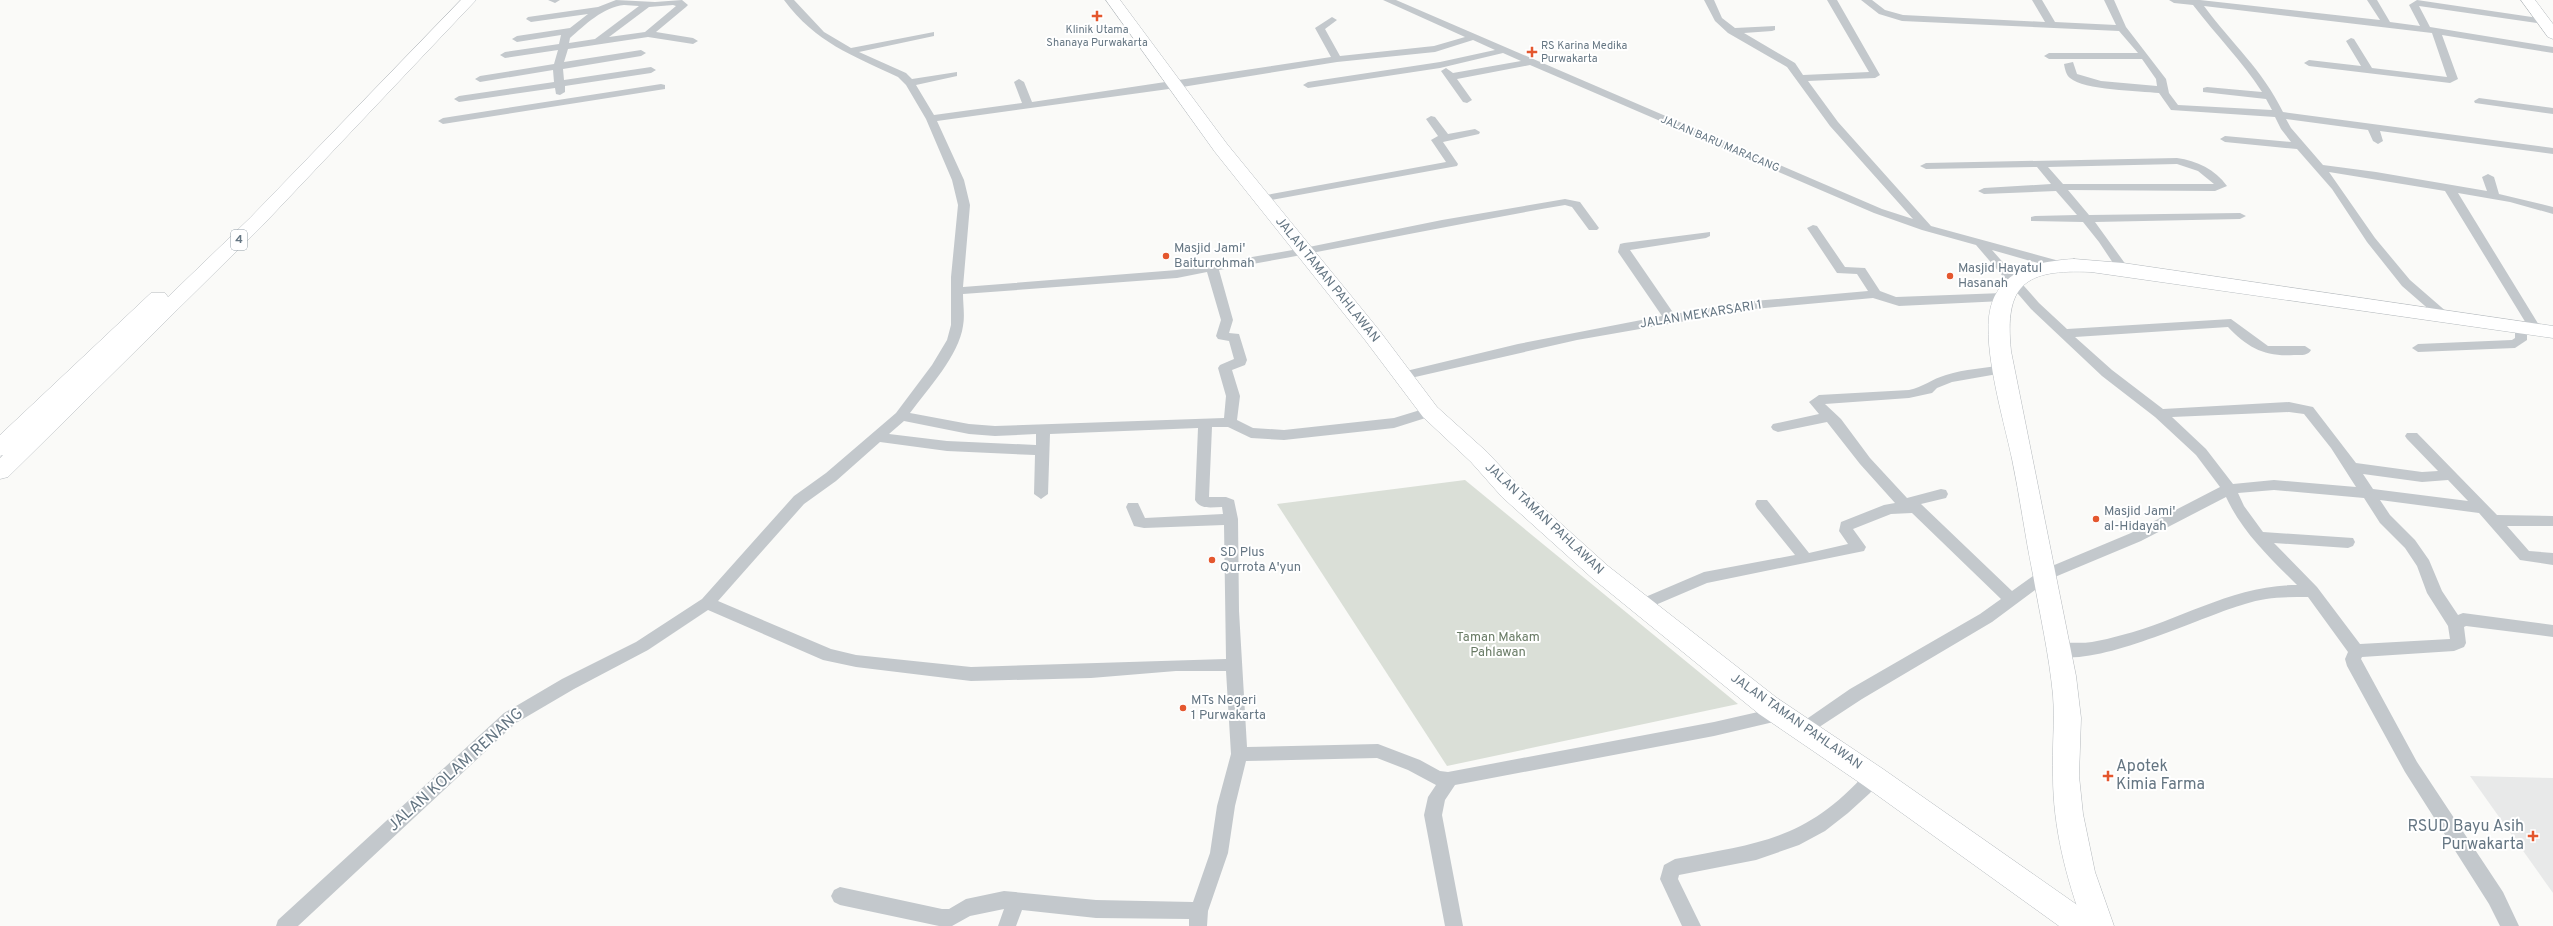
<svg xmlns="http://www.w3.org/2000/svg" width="2553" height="926" font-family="Overpass,sans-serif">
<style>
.built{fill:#e8e9e9}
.green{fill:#dadfd7}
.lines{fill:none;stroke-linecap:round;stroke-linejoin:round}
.primary-casing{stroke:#b5babe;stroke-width:1}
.trunk-casing{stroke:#b4b9bd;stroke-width:1}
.motorway-casing{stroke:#b4b9bd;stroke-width:1}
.minor{fill:#c3c8cc;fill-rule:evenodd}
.primary{fill:#fff;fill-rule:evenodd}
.trunk{fill:#fff;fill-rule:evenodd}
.motorway{fill:#fff;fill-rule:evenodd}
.poi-dot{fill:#e4572e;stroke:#fff;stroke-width:1.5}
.labels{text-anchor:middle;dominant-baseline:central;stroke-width:4;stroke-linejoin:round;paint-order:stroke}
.far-poi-label{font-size:11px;fill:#657683;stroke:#fff}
.far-street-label{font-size:11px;fill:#657683;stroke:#fff}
.shield{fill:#fff;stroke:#939fa8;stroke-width:1}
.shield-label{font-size:12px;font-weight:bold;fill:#657683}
.poi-label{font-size:13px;fill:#657683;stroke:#fff;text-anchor:start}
.street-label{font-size:13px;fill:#657683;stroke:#fff}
.park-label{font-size:13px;fill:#687a64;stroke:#fff}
.near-poi-label{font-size:16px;fill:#657683;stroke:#fff;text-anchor:start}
.near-street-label{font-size:16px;fill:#657683;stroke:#fff}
</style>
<rect width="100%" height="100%" fill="#fafaf8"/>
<!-- built -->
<path class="built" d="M2470,776L2553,778V893Z"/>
<!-- green -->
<path class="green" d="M1465,480L1738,704L1447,766L1277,504Z"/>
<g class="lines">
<defs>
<path id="primary" d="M1106,0H1120L1227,144L1379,330L1437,407L1487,452L1518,485L1608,566L1777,698L1883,769L2093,916L2098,926H2059L1863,785L1759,714L1592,578L1502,497L1471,462L1423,417L1365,340L1215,152Z"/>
<path id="trunk" d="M2521,0H2535L2553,24V39L2548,37Z
M2074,259L2123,263L2553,326V338L2091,272C2025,269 2004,284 2011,351L2076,676L2081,718L2079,776L2083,814L2095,872L2114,926H2084C2066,878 2053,827 2053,776C2052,748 2055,722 2053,695C2049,654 2040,615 2033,575C2025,536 2020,497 2012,459C2004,420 1978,336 1993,300C2007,267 2042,261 2074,259Z"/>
<path id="motorway" d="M461,0H476L262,226L8,477L0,479V458L3,455L0,456V435L151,293H165L168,297L250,218Z"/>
</defs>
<!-- primary casing -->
<use href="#primary" class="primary-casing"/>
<!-- trunk casing -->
<use href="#trunk" class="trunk-casing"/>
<!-- motorway casing -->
<use href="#motorway" class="motorway-casing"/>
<!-- minor -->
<path class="minor" d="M548,0H560L555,3Z
M616,0L655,2L682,0L688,5L686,7L656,32L693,38L698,41L693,44L648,37L568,49L564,62L641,50L646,53L641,56L563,69L564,80L651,67L656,70L651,73L565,86V92L560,95L556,94L555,88L459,102L454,99L459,96L554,82L553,70L480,82L475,79L480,76L554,64L558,50L505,58L500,55L505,52L559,44L561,35L517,42L512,39L517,36L570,28L588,14L531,22L526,19L528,17L598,7ZM624,5L639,6L595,39L569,43L570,38C585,25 603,7 624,5ZM673,5L676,6L645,32L609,37L649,7Z
M784,0H794L824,32L851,48L934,32V36L859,52L906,73L912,79L957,72V76L916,85L934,115L1022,103L1014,82L1019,79L1024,82L1032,102L1331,57L1315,28L1332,17L1337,20L1325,29L1340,56L1434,46L1465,37L1383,0H1396L1882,209L1913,219L1830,126L1787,67L1728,33L1715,21L1704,0H1714L1722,18L1735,28L1775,26V30L1772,31L1744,33L1795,63L1803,75L1869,72L1827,0H1837L1880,75L1875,78L1808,81L1838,122L1931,226L2063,262L2065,265L2059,269L1992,250L2039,303L2067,329L2231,319L2268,346H2305L2311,350C2308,356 2300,355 2294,355C2265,357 2248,348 2228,327L2075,337L2112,370L2163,409L2289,402L2313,407L2356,463L2422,472L2438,471L2407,439L2405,436L2407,433H2417L2497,515L2553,516V526H2507L2529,551L2553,553V565L2520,560L2479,513L2380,500L2390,515L2415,540L2429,560L2442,591L2458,615L2463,613L2553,625V637L2466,626L2464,627L2466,643L2464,647L2454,651L2362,657L2361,659L2417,762L2503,892L2519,926H2500L2489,904L2405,772L2347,666L2345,659L2348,652L2308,597C2286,597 2265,597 2245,604C2199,617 2096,669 2052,655L2050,650L2052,645C2065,641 2079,644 2092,642C2102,640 2112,638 2122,635C2181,620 2233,585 2297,585C2270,558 2242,532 2226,497L2141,541L2050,579L1992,622L1862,699L1804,737L1798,735L1796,730L1798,725L1850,689L1980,614L2001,599L1912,513L1891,514L1853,529L1866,547L1864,551L1707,583L1646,609L1641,611L1636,609L1633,605L1636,601L1704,572L1795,555L1757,508L1755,504L1757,500H1767L1809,553L1848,544L1839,531L1841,522L1884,505L1895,503L1860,464L1827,422L1778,432L1773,430L1771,427L1773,424L1819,414L1809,402L1819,395L1909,390C1923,387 1932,379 1946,375C1965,369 1985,368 2004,365L2009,366L2011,369L2009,372L1952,382L1937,388L1932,393L1909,398L1825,404L1841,419L1870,458L1907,498L1941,489L1946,490L1948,494L1946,498L1921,504L2012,591L2040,571L2131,533L2220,487L2196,455L2155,417L2102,376L2031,309L1976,245L1922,230L1874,213L1530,65L1457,79L1472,100L1467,103L1463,102L1441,71L1446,68L1453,73L1521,61L1503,53L1440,68L1308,88L1303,85L1308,82L1440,62L1495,50L1473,40L1435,52L1337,62L1176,88L937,121L964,180L970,205L963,287L1177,270L1304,248L1442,220L1565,199L1580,202L1599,228L1597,230H1589L1572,207L1565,205C1449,225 1334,250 1219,270L1233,320L1229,333L1239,334L1247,360L1245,365L1232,370L1240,396L1237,420L1253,428L1284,430L1394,418L1430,407L1437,412L1435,415L1394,428L1284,440L1251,438L1228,427H1212L1209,497H1226L1234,500L1238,519L1239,611L1247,747L1378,744L1420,760L1440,771L1448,772L1714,722L1780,707L1786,709L1788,714L1786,719L1714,736L1455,785L1445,800L1442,815L1463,926H1445L1424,815L1428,797L1436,785L1408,770L1377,758L1246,761L1235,806L1228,853L1208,911L1207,926H1189V919L1096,918L1022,910L1016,926H998L1004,909L970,916L952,926H939L840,905L834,902L831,896L834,890L840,887L942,909H949L966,899L1004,891L1096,900L1193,902L1210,853L1217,806L1231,754L1226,671H1176L1091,678L971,681L856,667L823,660L708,610L648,650L574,689L516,723L298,926H276L278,920L504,713L562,679L636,642L702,599L794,496L826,473L896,413L932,365L947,340L951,325V277L958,205L952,180L926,119L906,85L898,77C852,55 816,43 784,0ZM1207,272L1221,320L1216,336L1218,339L1229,341L1234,359L1220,365L1218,368L1226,396L1224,418L995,426L969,424L910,413C928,389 959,355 963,326C965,316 963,304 963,294L1177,278ZM2289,412L2304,414L2331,448L2356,487L2274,480L2233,484L2206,449L2172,417ZM904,421L969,434L995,436L1036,434V445L947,441L889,434ZM1198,428L1195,500C1200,510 1212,507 1222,507L1223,514L1145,518L1138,503H1128L1126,507L1134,526L1144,528L1224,525L1226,659L971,667L856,655L831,649L718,601L804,504L836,481L880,442L947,451L1035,455L1034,494L1041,499L1048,494L1050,434ZM2363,474L2422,482L2448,480L2468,501L2373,489ZM2274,490L2364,498L2380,523L2405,548L2417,566L2427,593L2448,626L2450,639L2360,644L2317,587L2274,543L2348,548L2353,546L2355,542L2353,538L2263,532L2244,506L2238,493Z
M1861,0H1872L1885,10L1903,15L2045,22L2032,0H2042L2055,22L2116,25L2104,0H2114L2126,27L2166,79L2169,93L2178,105L2272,110L2266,99L2203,92V88L2207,87L2262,92C2242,61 2216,35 2193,5L2174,3L2169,0H2200L2380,20L2367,0H2377L2390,22L2420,26L2409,5L2417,0L2546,19V23L2543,24L2419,6L2430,27L2553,47V53L2442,35L2458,79L2450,83L2309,66L2304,63L2309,60L2361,66L2346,41L2351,38L2354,39L2372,68L2447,77L2432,33L2204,6C2232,44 2262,69 2283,112L2553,148V154L2380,131L2383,141L2378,144L2373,141L2368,130L2286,119L2291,128L2323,165L2376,172L2487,191L2482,177L2488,174L2494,177L2499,194L2553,207V214L2510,202L2458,193L2542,330L2536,334L2532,333L2445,191L2329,172L2375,238L2410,280L2448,313L2450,316L2444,320L2440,319L2402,286L2367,242L2332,189L2297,149L2225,142L2220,139L2225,136L2291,142L2281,129L2275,117L2171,110L2159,93C2140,91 2083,90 2070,78C2066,75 2065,69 2064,64L2073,62L2077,74L2101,81L2157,86L2156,79L2142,59H2049L2044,56L2049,53H2138L2119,31L1902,21L1879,14Z
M661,84L665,85V89L443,124L438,121L443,118Z
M2479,98L2553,108V114L2475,103L2474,101Z
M1431,116L1435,117L1448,134L1475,129L1480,132L1479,134L1443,142L1458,164L1457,166L1261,202L1255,199L1261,196L1446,162L1431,140L1438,136L1426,119Z
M2177,158C2197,161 2215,169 2227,186L2215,191L2068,190L2089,215L2240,213L2246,216L2240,219L2095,222L2129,269L2123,273L2119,272L2099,242L2083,222L2031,221V217L2035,216L2077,215L2056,191L1984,194L1978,191L1984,188L2051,184L2037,167L1926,169L1920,166L1926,163ZM2177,164L2198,171L2214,184H2063L2048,167Z
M1813,225L1817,226L1845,267L1865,268L1880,291L1896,297L2003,293L2009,297L2003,301L1899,306L1873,298L1754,309L1577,340L1402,380L1395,376L1402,372L1518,344L1662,316L1618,252L1620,244L1624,243L1710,232V236L1706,238L1630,250L1674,314L1754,301L1868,291L1857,274L1837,273L1807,228Z
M2521,324L2527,328V340L2515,348L2418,352L2412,348L2418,344L2512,340L2515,338V328Z
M1873,770L1879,772L1882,777L1870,793L1848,813L1825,831L1799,845L1756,860L1679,875L1678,879L1701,926H1682L1660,879L1664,865L1675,859C1760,843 1806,840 1867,772Z"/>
<!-- primary -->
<use href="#primary" class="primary"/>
<!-- trunk -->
<use href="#trunk" class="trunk"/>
<!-- motorway -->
<use href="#motorway" class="motorway"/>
</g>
<!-- markers -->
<g class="poi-dot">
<path d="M1095 10h4v4h4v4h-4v4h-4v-4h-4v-4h4z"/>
<path d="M1530 46h4v4h4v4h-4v4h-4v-4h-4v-4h4z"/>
<circle cx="1166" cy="256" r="4"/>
<circle cx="1950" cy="276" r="4"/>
<circle cx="2096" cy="519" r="4"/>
<circle cx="1212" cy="560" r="4"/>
<circle cx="1183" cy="708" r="4"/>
<path d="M2106 770h4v4h4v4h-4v4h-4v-4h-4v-4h4z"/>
<path d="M2531 830h4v4h4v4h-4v4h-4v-4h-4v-4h4z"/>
</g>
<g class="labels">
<!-- far-poi labels -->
<g class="far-poi-label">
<text x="1097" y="30">Klinik Utama<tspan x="1097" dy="13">Shanaya Purwakarta</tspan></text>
<text x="1541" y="46" text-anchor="start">RS Karina Medika<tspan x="1541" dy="13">Purwakarta</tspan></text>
</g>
<!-- far-street labels -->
<g class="far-street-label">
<text transform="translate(1720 144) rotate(23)">JALAN BARU MARACANG</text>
</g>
<!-- shield labels -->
<rect class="shield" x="231" y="230" width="16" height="20" rx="3"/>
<g class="shield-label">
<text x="239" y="240">4</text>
</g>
<!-- poi labels -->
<g class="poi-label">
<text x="1174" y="249">Masjid Jami'<tspan x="1174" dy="15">Baiturrohmah</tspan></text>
<text x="1958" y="269">Masjid Hayatul<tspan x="1958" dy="15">Hasanah</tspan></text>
<text x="2104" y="512">Masjid Jami'<tspan x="2104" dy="15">al-Hidayah</tspan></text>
<text x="1220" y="553">SD Plus<tspan x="1220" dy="15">Qurrota A'yun</tspan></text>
<text x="1191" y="701">MTs Negeri<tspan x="1191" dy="15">1 Purwakarta</tspan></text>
</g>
<!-- street labels -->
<g class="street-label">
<text transform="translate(1327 280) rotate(51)">JALAN TAMAN PAHLAWAN</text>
<text transform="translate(1701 315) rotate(-9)">JALAN MEKARSARI 1</text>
<text transform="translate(1544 519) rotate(43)">JALAN TAMAN PAHLAWAN</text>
<text transform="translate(1796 722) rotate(35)">JALAN TAMAN PAHLAWAN</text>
</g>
<!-- park labels -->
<g class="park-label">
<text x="1498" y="638">Taman Makam<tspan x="1498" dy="15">Pahlawan</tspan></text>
</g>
<!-- near-poi labels -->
<g class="near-poi-label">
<text x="2116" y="767">Apotek<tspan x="2116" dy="18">Kimia Farma</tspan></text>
<text x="2524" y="827" text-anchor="end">RSUD Bayu Asih<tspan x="2524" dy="18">Purwakarta</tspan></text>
</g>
<!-- near-street labels -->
<g class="near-street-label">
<text transform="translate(456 770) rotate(-42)">JALAN KOLAM RENANG</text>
</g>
</g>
</svg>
